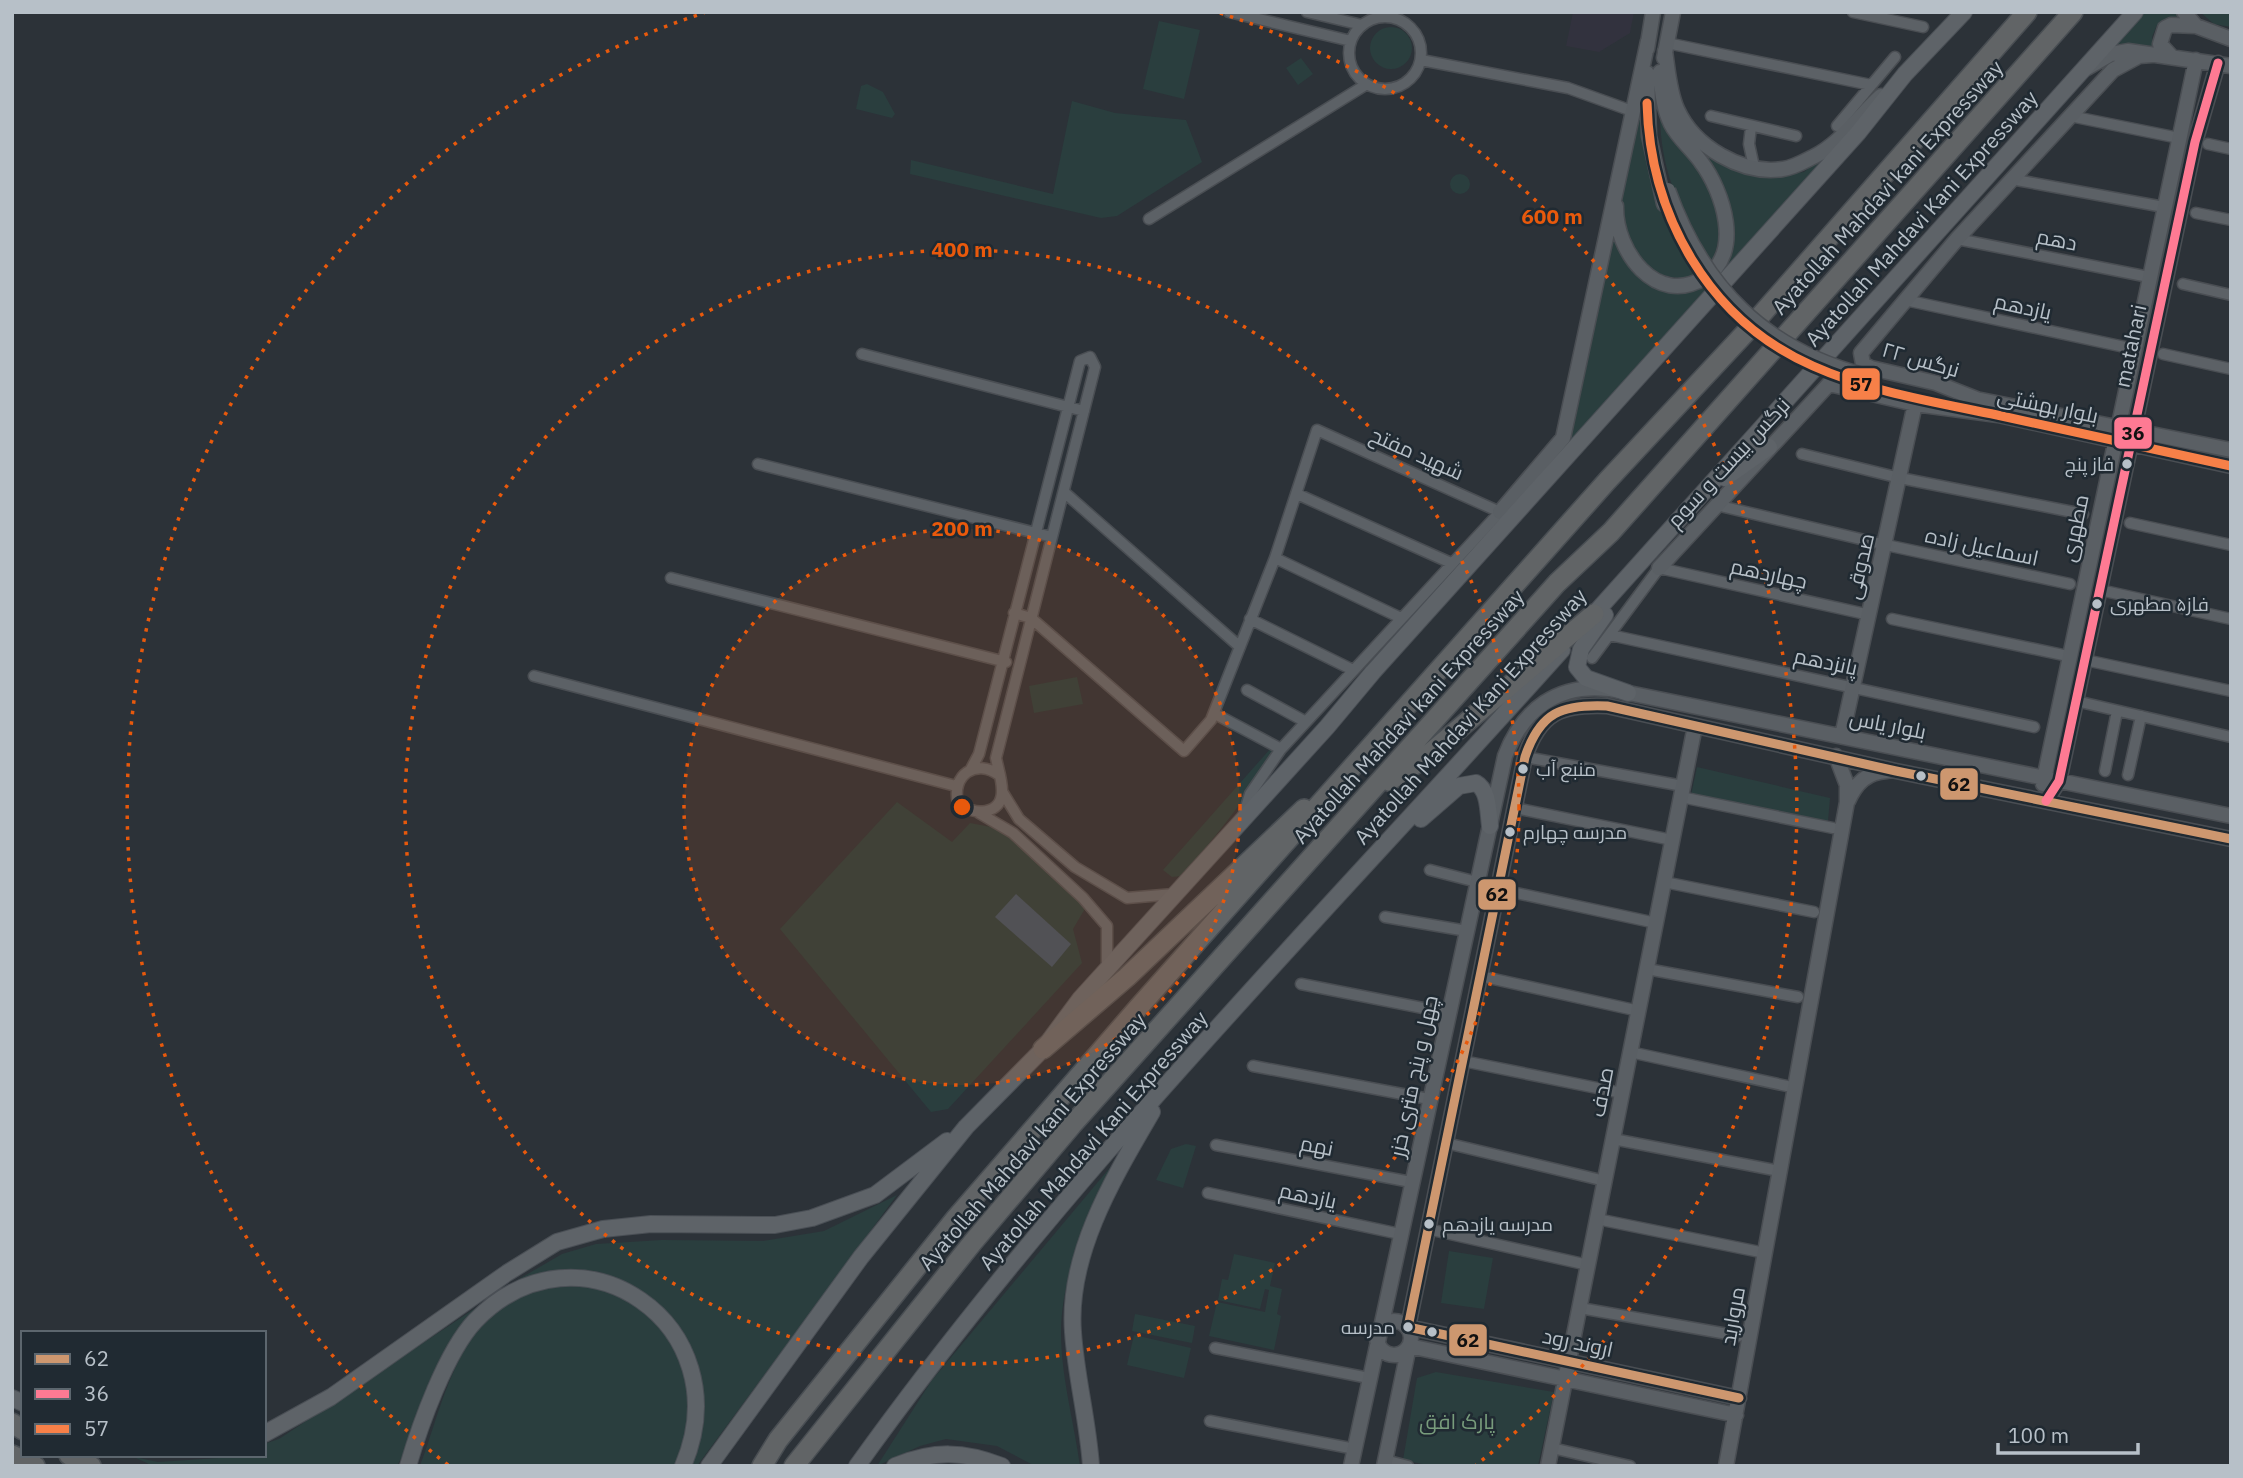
<svg xmlns="http://www.w3.org/2000/svg" width="2243" height="1478" font-family="'IBM Plex Sans',Cairo,sans-serif">
<style>
.medical{fill:#32323e}
.green{fill:#2a3e3e}
.water{fill:#3d5060}
.lines{fill:none;stroke-linecap:round;stroke-linejoin:round}
.street-casing{stroke:#4a4e53;stroke-width:13}
.secondary-casing{stroke:#4a4e53;stroke-width:17}
.primary-casing{stroke:#4a4f55;stroke-width:18}
.highway-casing{stroke:#494e53;stroke-width:22}
.street{stroke:#5c6166;stroke-width:10}
.secondary{stroke:#5a5f64;stroke-width:14}
.primary{stroke:#5e6368;stroke-width:16}
.highway{stroke:#616466;stroke-width:19}
.secondary-bridge-casing{stroke:#4a4e53;stroke-width:17;stroke-linecap:butt}
.secondary-bridge{stroke:#5a5f64;stroke-width:14}
.bus-1-casing{stroke:#202a32;stroke-width:14}
.bus-2-casing{stroke:#202a32;stroke-width:14}
.bus-3-casing{stroke:#202a32;stroke-width:14}
.bus-1{stroke:#cd976f;stroke-width:9}
.bus-2{stroke:#fe7a93;stroke-width:9}
.bus-3{stroke:#f78048;stroke-width:9}
.ring{fill:none;stroke:#e8590c;stroke-width:3.5;stroke-dasharray:3.5 7}
.bus-dot{fill:#b7c0c8;stroke:#202a32;stroke-width:2.5}
.labels{text-anchor:middle;dominant-baseline:central;stroke-width:5;stroke-linejoin:round;paint-order:stroke}
.bus-label{font-size:19px;fill:#b7c0c8;stroke:#202a32;text-anchor:start}
.street-label{font-size:21px;fill:#b7c0c8;stroke:#202a32}
.park-label{font-size:21px;fill:#789c7c;stroke:#202a32}
.centre{fill:#e8590c;stroke:#202a32;stroke-width:3.5}
.ring-label{font-size:21px;text-anchor:middle;font-weight:bold;fill:#e8590c;stroke:#202a32;stroke-width:5;stroke-linejoin:round;paint-order:stroke}
.line-badge{stroke:#202a32;stroke-width:2.5}
.pale-badge-label{font-size:19px;text-anchor:middle;font-weight:bold;fill:#111}
</style>
<rect width="100%" height="100%" fill="#2c3238"/>
<!-- medical -->
<path class="medical" d="M1573,12H1634L1630,33L1599,52L1566,46Z"/>
<!-- green -->
<path class="green" d="M2145,12H2179L2183,20L2170,18L2157,25L2152,37L2156,52L2107,53Z
M2200,12H2231V27L2214,24Z
M1159,21L1200,30L1184,99L1143,89Z
M1370 48a21 21 0 1 1 42 0a21 21 0 1 1-42 0Z
M1301,58L1313,74L1298,85L1286,68Z
M867,84L883,92L895,114L892,118L856,109L861,86Z
M1644,93C1645,169 1657,212 1696,277C1652,285 1622,252 1621,209C1620,181 1638,123 1644,93Z
M1660,100C1688,147 1741,211 1709,266C1679,204 1658,172 1660,100Z
M1072,101L1115,113L1186,120L1202,162L1117,216L1101,218L910,174L911,160L1053,194Z
M1845,138L1719,278L1716,275L1732,241L1688,142L1694,141L1789,174L1804,172Z
M1450 184a10 10 0 1 1 20 0a10 10 0 1 1-20 0Z
M1614,235C1632,289 1652,288 1702,286L1708,292L1560,455L1573,430Z
M1077,677L1083,704L1034,713L1029,686Z
M1271,748L1277,752C1247,795 1217,837 1181,876L1172,877L1163,870Z
M1697,767L1830,798L1828,821L1691,795Z
M897,802L952,842L970,823L1001,829L1086,907L1073,929L1082,963L948,1109L931,1112L780,929Z
M1186,1144L1196,1146L1183,1188L1156,1180L1171,1149Z
M1113,1164C1090,1218 1061,1272 1061,1333C1061,1376 1074,1422 1080,1466H1035L997,1446L946,1439L920,1446L877,1466L932,1380Z
M897,1195L697,1466H690L704,1423V1397L697,1369L624,1284L600,1272L575,1269L546,1272L513,1286L480,1308L397,1466H153L134,1457L158,1462L264,1455V1444L279,1439L519,1279L562,1254L596,1244L662,1240L763,1241L824,1231Z
M1449,1251L1493,1258L1484,1309L1441,1303Z
M1234,1254L1275,1263L1270,1286L1282,1289L1277,1314L1281,1316L1274,1350L1209,1336L1217,1302L1265,1312L1269,1290L1265,1289L1260,1309L1218,1300L1222,1279L1228,1280Z
M565,1285C578,1286 591,1286 603,1289C650,1301 691,1353 691,1402C691,1422 682,1446 677,1466H420C442,1408 456,1326 518,1297C532,1290 551,1289 565,1285Z
M1135,1314L1195,1326L1192,1343L1132,1331Z
M1134,1335L1191,1348L1184,1378L1127,1365Z
M1436,1372L1554,1392L1538,1466H1432L1403,1460L1417,1378Z"/>
<!-- water -->
<path class="water" d="M1016,894L1071,944L1052,967L995,917Z"/>
<g class="lines">
<defs>
<path id="street" d="M1229,12L1351,41
M1307,12L1362,25
M1853,12L1923,27
M1349 53a36 36 0 1 1 72 0a36 36 0 1 1-72 0Z
M1667,43L1871,85
M1421,60L1568,88L1632,111
M1711,116L1796,136
M2070,116L2179,138
M1837,126L1895,57
M1751,127L1749,144L1754,167
M2208,144L2231,149
M2011,179L2164,207
M2196,213L2231,220
M1149,219L1367,84
M1957,239L2149,277
M2183,284L2231,295
M1905,300L2134,349
M862,354L1084,411
M2163,354L2231,369
M1802,454L1900,478L2083,514
M758,464L1052,537
M1064,492L1240,647
M1297,494L1451,563
M1716,505L1886,545L2070,584
M2130,523L2231,545
M1275,558L1401,618
M671,578L1006,662
M2100,590L2231,619
M1014,613L1031,618L1184,751L1211,720L1275,558L1317,430L1500,512L1281,749L1250,794L1243,817
M1250,619L1353,670
M1892,619L2068,656
M1610,635L2034,727
M1592,658L1659,568L1870,615
M2085,660L2231,691
M534,676L956,786
M1247,690L1306,722
M2076,701L2231,737
M1219,716L1281,749
M1525,757L1683,786
M971,769L979,754L1080,361L1090,357L1095,367L996,758C998,768 1002,780 1002,790C1003,816 972,816 958,803C951,775 976,758 999,775
M2105,771L2117,711
M2128,775L2141,716
M1003,793L1019,819L1075,867L1127,898L1174,894
M1681,797L1833,828
M1515,808L1672,840
M979,813L1013,833L1083,898L1107,926V969
M1430,870L1477,882
M1664,882L1814,912
M1498,889L1656,923
M1385,917L1467,931
M1647,969L1798,997
M1480,976L1639,1011
M1301,984L1448,1013
M1630,1052L1787,1086
M1463,1061L1622,1093
M1253,1066L1429,1099
M1613,1139L1774,1170
M1446,1143L1605,1181
M1216,1145L1411,1182
M1208,1193L1400,1234
M1597,1219L1760,1252
M1428,1229L1588,1265
M1580,1308L1739,1336
M1215,1348L1369,1378
M1210,1421L1355,1449
M1552,1448L1630,1466
M1385,1460L1408,1466"/>
<path id="secondary" d="M2184,12L2196,26L2231,39
M1647,49L1653,12
M1665,51C1668,70 1669,91 1677,109C1694,147 1742,175 1783,169C1793,168 1805,161 1813,157C1840,144 1859,116 1881,96
M2172,57L2160,44L2165,28L2171,25L2196,26
M1664,58L1673,12
M2087,68L2111,54L2128,51L2231,66
M1647,73L1649,136L1664,204
M1616,206C1615,251 1656,307 1704,278C1744,254 1723,191 1701,162C1692,149 1678,138 1671,124C1663,108 1662,90 1660,72
M1971,398L2231,450
M1979,400L1936,383L1871,368L1863,364L1861,353L1957,239L2113,70L2139,56L2152,55
M1989,413L2231,466
M1500,512L1563,438L1648,41
M1659,568L1829,384L1915,404L1998,415
M1842,736L1915,404
M2043,784L2196,60
M1848,801C1856,783 1867,772 1887,771
M2046,801L2059,781L2195,142L2218,63
M1377 1338a17 17 0 1 1 34 0a17 17 0 1 1-34 0Z
M1739,1398L1408,1327L1525,757C1540,712 1562,704 1607,706L1896,771L2231,839
M1351,1466L1505,756C1523,709 1558,683 1609,689L2231,816
M1384,1466L1409,1346L1736,1415
M1548,1466L1695,726
M1726,1466L1847,802V785L1836,756"/>
<path id="primary" d="M1725,478L1769,447
M1605,615L1581,649L1577,667L1586,678L1628,693
M1586,623L2135,12
M1421,819L1459,786L1476,783C1489,790 1488,812 1490,826
M12,1398L23,1403
M264,1434L331,1397L507,1273L557,1242L603,1229L651,1224L775,1225L812,1218L875,1195L947,1141
M408,1466C420,1425 446,1352 475,1321C579,1213 743,1325 683,1466
M709,1466L861,1257L966,1127L1043,1049L1080,999L1327,727L1373,672L1858,133L1905,74L1964,12
M857,1466C1066,1174 1323,917 1562,650
M895,1466C934,1450 964,1451 1002,1466
M1091,1466C1088,1421 1076,1377 1073,1332C1067,1254 1114,1177 1152,1112"/>
<path id="highway" d="M1389,781L1422,760L1594,614
M1043,1049L1127,977L1304,809
M12,1423L23,1430
M12,1455L35,1466
M69,1455L91,1466
M762,1466L778,1440L956,1218L1138,1008L1607,481L1747,331L2027,12
M794,1466L973,1242L1072,1125L1557,583L1611,532L2073,12"/>
</defs>
<!-- street casing -->
<use href="#street" class="street-casing"/>
<!-- secondary casing -->
<use href="#secondary" class="secondary-casing"/>
<!-- primary casing -->
<use href="#primary" class="primary-casing"/>
<!-- highway casing -->
<use href="#highway" class="highway-casing"/>
<!-- street -->
<use href="#street" class="street"/>
<!-- secondary -->
<use href="#secondary" class="secondary"/>
<!-- primary -->
<use href="#primary" class="primary"/>
<!-- highway -->
<use href="#highway" class="highway"/>
<defs>
<path id="secondary-bridge" d="M1668,190C1703,288 1765,350 1866,376"/>
</defs>
<!-- secondary-bridge casing -->
<use href="#secondary-bridge" class="secondary-bridge-casing"/>
<!-- secondary-bridge -->
<use href="#secondary-bridge" class="secondary-bridge"/>
<defs>
<path id="bus-1" d="M1739,1398L1408,1327L1525,757C1540,712 1562,704 1607,706L1896,771L2231,839"/>
<path id="bus-2" d="M2046,801L2059,781L2195,142L2218,63"/>
<path id="bus-3" d="M1647,103C1650,215 1708,320 1813,366C1871,392 1935,402 1997,415C2075,432 2153,449 2231,466"/>
</defs>
<!-- bus-1 casing -->
<use href="#bus-1" class="bus-1-casing"/>
<!-- bus-2 casing -->
<use href="#bus-2" class="bus-2-casing"/>
<!-- bus-3 casing -->
<use href="#bus-3" class="bus-3-casing"/>
<!-- bus-1 -->
<use href="#bus-1" class="bus-1"/>
<!-- bus-2 -->
<use href="#bus-2" class="bus-2"/>
<!-- bus-3 -->
<use href="#bus-3" class="bus-3"/>
</g>
<!-- distance rings -->
<circle cx="962" cy="807" r="278" fill="#e8590c" fill-opacity=".12"/>
<g class="ring">
<circle cx="962" cy="807" r="278"/>
<circle cx="962" cy="807" r="557"/>
<path d="M448 1465A835 835 0 0 1 704 13M1220 13A835 835 0 0 1 1476 1465"/>
</g>
<!-- markers -->
<g class="bus-dot">
<circle cx="2127" cy="464" r="6"/>
<circle cx="2097" cy="604" r="6"/>
<circle cx="1523" cy="769" r="6"/>
<circle cx="1921" cy="776" r="6"/>
<circle cx="1510" cy="832" r="6"/>
<circle cx="1429" cy="1224" r="6"/>
<circle cx="1408" cy="1327" r="6"/>
<circle cx="1432" cy="1332" r="6"/>
</g>
<g class="labels">
<!-- bus labels -->
<g class="bus-label">
<text x="2114" y="464" text-anchor="end">فاز پنج</text>
<text x="2110" y="604">فاز۵ مطهری</text>
<text x="1536" y="769">منبع آب</text>
<text x="1523" y="832">مدرسه چهارم</text>
<text x="1442" y="1224">مدرسه یازدهم</text>
<text x="1395" y="1327" text-anchor="end">مدرسه</text>
</g>
<!-- street labels -->
<g class="street-label">
<text transform="translate(1887 187) rotate(-48)">Ayatollah Mahdavi kani Expressway</text>
<text transform="translate(1921 218) rotate(-48)">Ayatollah Mahdavi Kani Expressway</text>
<text transform="translate(2057 239) rotate(11)">دهم</text>
<text transform="translate(2023 306) rotate(12)">یازدهم</text>
<text transform="translate(2130 346) rotate(-78)">matahari</text>
<text transform="translate(1921 359) rotate(16)">نرگس ۲۲</text>
<text transform="translate(2048 405) rotate(12)">بلوار بهشتی</text>
<text transform="translate(1417 453) rotate(24)">شهید مفتح</text>
<text transform="translate(1728 462) rotate(-47)">نرگس بیست و سوم</text>
<text transform="translate(2074 528) rotate(-78)">مطهری</text>
<text transform="translate(1982 546) rotate(12)">اسماعیل زاده</text>
<text transform="translate(1859 566) rotate(-77)">صدوقی</text>
<text transform="translate(1769 573) rotate(12)">چهاردهم</text>
<text transform="translate(1826 661) rotate(12)">پانزدهم</text>
<text transform="translate(1408 716) rotate(-48)">Ayatollah Mahdavi kani Expressway</text>
<text transform="translate(1470 716) rotate(-48)">Ayatollah Mahdavi Kani Expressway</text>
<text transform="translate(1888 724) rotate(11)">بلوار یاس</text>
<text transform="translate(1413 1076) rotate(-78)">چهل و پنج متری خزر</text>
<text transform="translate(1601 1092) rotate(-79)">صدف</text>
<text transform="translate(1093 1140) rotate(-49)">Ayatollah Mahdavi Kani Expressway</text>
<text transform="translate(1032 1141) rotate(-49)">Ayatollah Mahdavi kani Expressway</text>
<text transform="translate(1317 1145) rotate(11)">نهم</text>
<text transform="translate(1308 1195) rotate(12)">یازدهم</text>
<text transform="translate(1732 1316) rotate(-80)">مروارید</text>
<text transform="translate(1578 1342) rotate(12)">اروند رود</text>
</g>
<!-- park labels -->
<g class="park-label">
<text x="1457" y="1421">پارک افق</text>
</g>
</g>
<circle cx="962" cy="807" r="10" class="centre"/>
<g class="ring-label">
<text x="1552" y="224">600 m</text>
<text x="962" y="257">400 m</text>
<text x="962" y="536">200 m</text>
</g>
<g class="line-badge">
<rect x="1841" y="367" width="40" height="34" rx="7" fill="#f78048"/>
<rect x="2113" y="416" width="40" height="34" rx="7" fill="#fe7a93"/>
<rect x="1939" y="767" width="40" height="34" rx="7" fill="#cd976f"/>
<rect x="1477" y="878" width="40" height="33" rx="7" fill="#cd976f"/>
<rect x="1448" y="1323" width="40" height="34" rx="7" fill="#cd976f"/>
</g>
<g class="pale-badge-label">
<text x="1861" y="391">57</text>
<text x="2133" y="440">36</text>
<text x="1959" y="791">62</text>
<text x="1497" y="901">62</text>
<text x="1468" y="1347">62</text>
</g>
<!-- border -->
<rect width="2243" height="1478" fill="none" stroke="#b7c0c8" stroke-width="28"/>
<!-- legend -->
<rect x="21" y="1331" width="245" height="126" fill="#202a32" stroke="#5c666e" stroke-width="2"/>
<rect x="35" y="1354" width="35" height="10" fill="#cd976f" stroke="#5c666e" stroke-width="2"/>
<text x="84" y="1366" font-size="21" fill="#b7c0c8">62</text>
<rect x="35" y="1389" width="35" height="10" fill="#fe7a93" stroke="#5c666e" stroke-width="2"/>
<text x="84" y="1401" font-size="21" fill="#b7c0c8">36</text>
<rect x="35" y="1424" width="35" height="10" fill="#f78048" stroke="#5c666e" stroke-width="2"/>
<text x="84" y="1436" font-size="21" fill="#b7c0c8">57</text>
<!-- scale -->
<path d="M1998 1443v10h140v-10" fill="none" stroke="#b7c0c8" stroke-width="3.5"/>
<text x="2008" y="1443" font-size="21" fill="#b7c0c8" stroke="#202a32" stroke-width="5" paint-order="stroke">100 m</text>
</svg>
